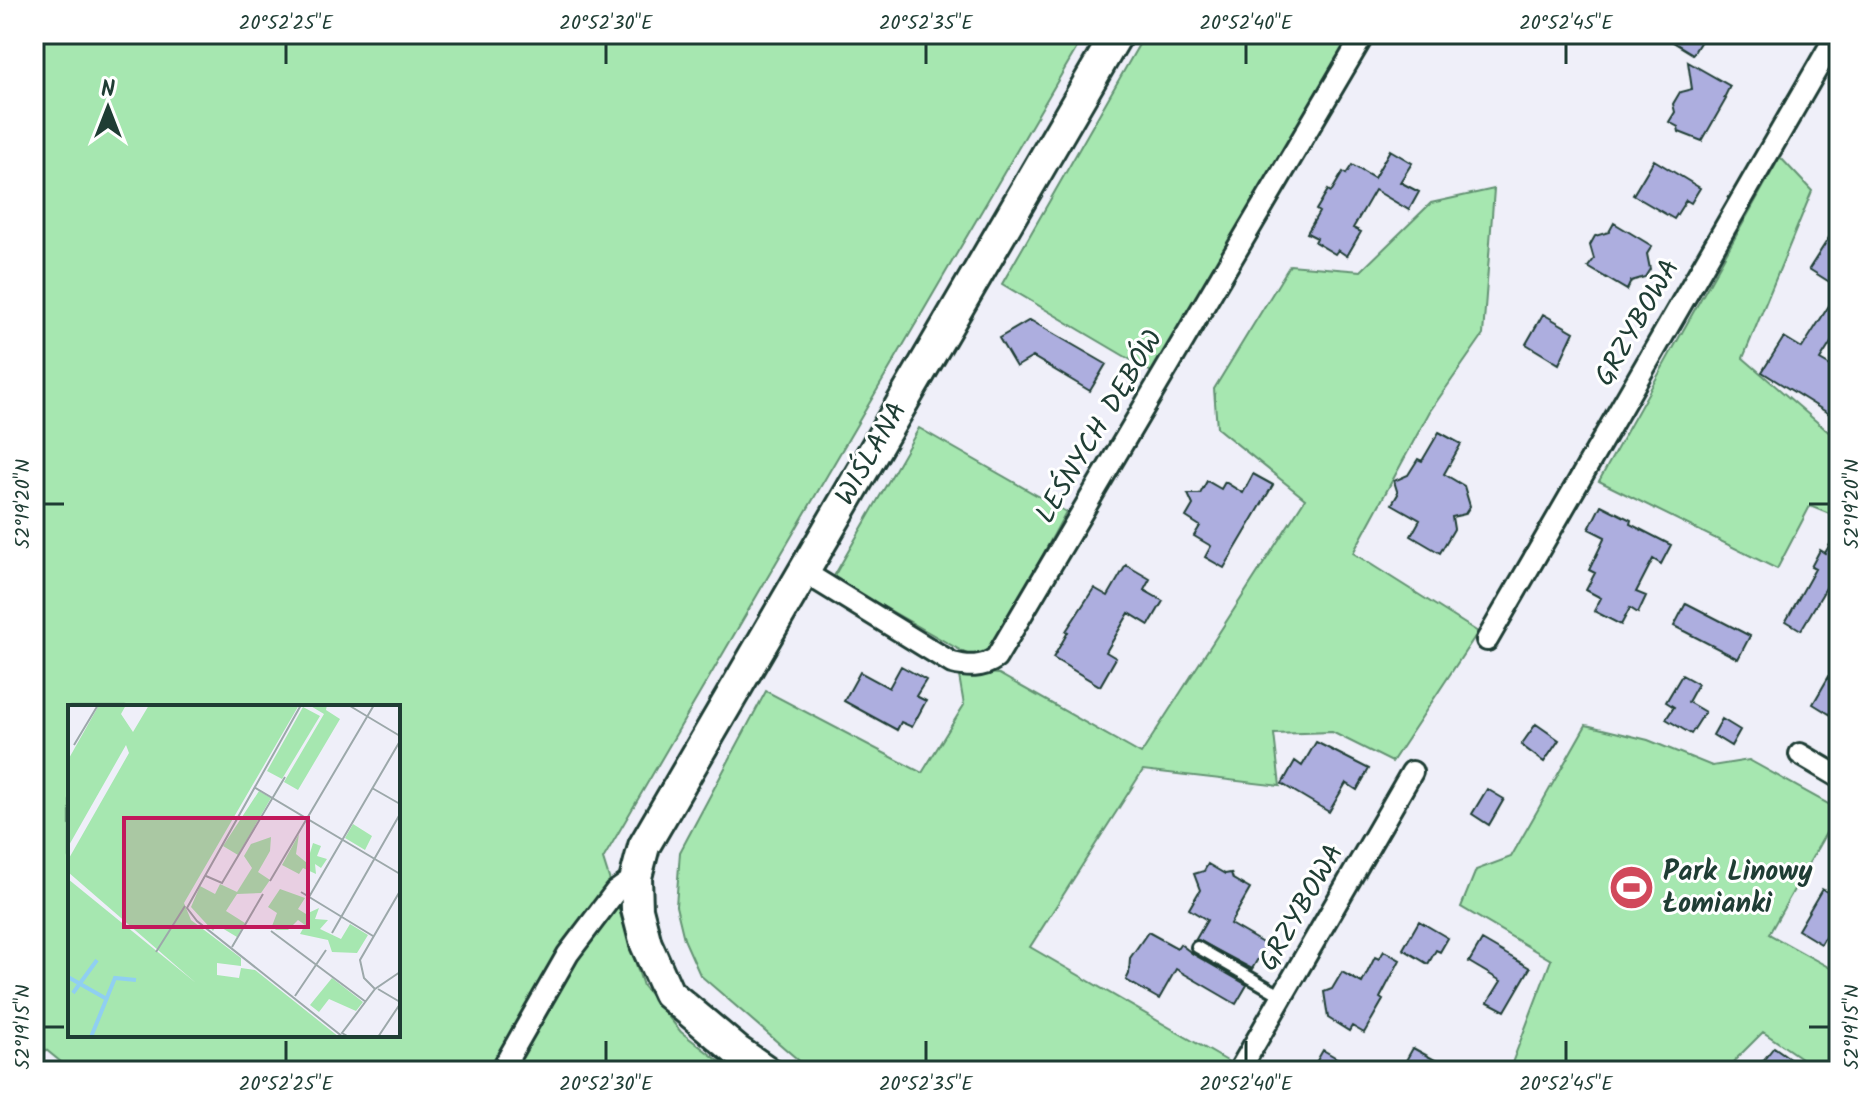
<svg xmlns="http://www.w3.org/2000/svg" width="1873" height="1105" font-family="Kalam,sans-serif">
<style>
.green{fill:#a6e7b0;stroke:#629272;stroke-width:2;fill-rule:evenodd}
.building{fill:#adaedf;stroke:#1f3d34;stroke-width:2}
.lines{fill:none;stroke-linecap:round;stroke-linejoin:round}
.service-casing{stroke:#1f3d34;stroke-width:16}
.minor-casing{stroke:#1f3d34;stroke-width:26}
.secondary-casing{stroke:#1f3d34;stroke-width:36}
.service{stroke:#fff;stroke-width:10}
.minor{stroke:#fff;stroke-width:20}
.secondary{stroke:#fff;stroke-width:30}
.ticks{fill:none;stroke:#1f3d34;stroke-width:3}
.labels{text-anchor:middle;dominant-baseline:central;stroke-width:6;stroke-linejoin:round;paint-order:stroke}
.street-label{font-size:28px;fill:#1f3d34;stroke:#fff}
.poi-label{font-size:28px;font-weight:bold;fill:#1f3d34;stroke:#fff;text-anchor:start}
.inset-river{fill:none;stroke:#90cff1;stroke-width:4}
.inset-road{fill:none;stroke:#9ca8aa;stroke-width:2}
.view{fill:#c2185b;fill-opacity:0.15;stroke:#c2185b;stroke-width:4}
.inset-edge{fill:none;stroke:#1f3d34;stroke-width:4}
.neatline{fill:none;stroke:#1f3d34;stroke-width:3}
.ticks-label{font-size:20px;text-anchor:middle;fill:#1f3d34}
</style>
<rect width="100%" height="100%" fill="#efeff9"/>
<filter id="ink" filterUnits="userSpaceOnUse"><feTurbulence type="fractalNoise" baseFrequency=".0125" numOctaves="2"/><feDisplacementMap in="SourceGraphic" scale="16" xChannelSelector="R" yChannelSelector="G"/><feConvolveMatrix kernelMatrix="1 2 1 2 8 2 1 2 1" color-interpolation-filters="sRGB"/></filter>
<g filter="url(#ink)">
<!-- green -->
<path class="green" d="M34,34H1085L603,859L643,986L681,1032L732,1071H72L34,1040ZM70,707H398V1035H70Z
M1145,34H1351L1153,373L1002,284Z
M1780,157L1812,191L1743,358L1839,441V518L1810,506L1777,569L1599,481Z
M1494,189L1483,335L1430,411L1353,553L1478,632L1392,762L1332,732L1274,734L1280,786L1143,770L1030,947L1229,1062L1224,1071H811L700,975L684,939L676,906L680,852L766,691L922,773L964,705L959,676L977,672L999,674L1141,754L1305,499L1217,428L1214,389L1290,265L1361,271L1431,203Z
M919,428L1066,512L988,657L974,658L833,578Z
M1586,725L1648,740L1712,766L1749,760L1839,810L1769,934L1839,973V1071H1820L1763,1032L1724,1071H1509L1551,960L1461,907L1476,870L1511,857Z"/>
<!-- building -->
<path class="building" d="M1660,34H1705L1693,54Z
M1688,62L1730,86L1724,98L1726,99L1702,141L1679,132L1678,127L1669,122L1675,112L1673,104L1680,92L1692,89Z
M1390,150L1412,163L1400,182L1419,192L1409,210L1375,190L1353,228L1361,232L1347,256L1338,250L1335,254L1315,242L1317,238L1307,233L1319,212L1316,210L1328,190L1331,192L1343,172L1346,174L1352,165L1374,178Z
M1654,160L1700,188L1691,203L1686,200L1674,219L1633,195Z
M1839,222V288L1809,269Z
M1614,223L1652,246L1647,254L1650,269L1645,277L1631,281L1627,290L1588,267L1594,259L1590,245L1595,236L1609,232Z
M1839,290V330L1820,360L1839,371V420L1762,372L1784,337L1802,348Z
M1543,314L1574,332L1559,364L1526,344Z
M1030,320L1106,364L1090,391L1033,357L1016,367L999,338Z
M1439,432L1461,444L1444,474L1464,486L1470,506L1465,514L1452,517L1454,529L1440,553L1411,536L1420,520L1392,504L1398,494L1394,481L1408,475L1418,459L1422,461Z
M1253,474L1273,485L1224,568L1205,557L1211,546L1194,536L1200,526L1186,517L1193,505L1188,494H1200L1207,481L1221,489L1225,482L1243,493Z
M1601,505L1631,520L1630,524L1671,545L1661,564L1653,559L1636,592L1646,596L1638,613L1630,608L1621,625L1594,611L1601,598L1586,590L1595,573L1589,570L1605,537L1589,529Z
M1839,529V566L1801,630L1786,621L1815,569L1811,567L1820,550L1825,553Z
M1126,565L1150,579L1144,590L1163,601L1149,625L1129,613L1106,652L1116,658L1100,686L1053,658L1068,632L1066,631L1094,588L1108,596Z
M1686,603L1750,636L1738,659L1674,626Z
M1839,659V720L1813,704Z
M901,666L926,680L916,696L926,701L912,727L901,722L897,730L844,701L860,672L889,688Z
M1682,675L1698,684L1688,702L1705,712L1691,734L1666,719L1674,707L1666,702Z
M1722,719L1740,730L1731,746L1713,735Z
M1536,724L1559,740L1544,762L1521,745Z
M1316,742L1369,769L1357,790L1346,783L1329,812L1282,784L1295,761L1302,766Z
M1487,789L1504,799L1489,825L1472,814Z
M1208,864L1225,874L1231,873L1233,879L1250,889L1230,924L1266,945L1252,969L1196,939L1207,920L1189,909L1200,890L1194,874L1204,871Z
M1822,889L1839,899V934L1831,928L1821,944L1798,930Z
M1419,921L1448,938L1440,952L1436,950L1428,964L1403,949Z
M1148,932L1177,948L1180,944L1193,954L1247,985L1236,1004L1176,969L1159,999L1126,980L1129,974L1130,958Z
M1482,940L1530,968L1505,1011L1488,1002L1501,981L1469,962Z
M1384,951L1400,960L1380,998L1383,1000L1364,1033L1352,1026L1349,1031L1328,1018L1324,992L1332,989L1342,972L1362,983L1375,957L1379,959Z
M1774,1047L1808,1071H1773L1762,1062Z
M1413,1048L1455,1071H1400Z
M1323,1050L1359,1071H1311Z"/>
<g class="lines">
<defs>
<path id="service" d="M1197,947L1282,996"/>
<path id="minor" d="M804,572L952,663C968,667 982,668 996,658L1364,34
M1487,640L1837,34
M1800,754L1839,777
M501,1071L568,954L615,892L636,877
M1239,1071L1412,772"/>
<path id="secondary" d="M766,1071L737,1051L668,993L646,944L637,909L636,877L644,846L1117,34"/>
</defs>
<!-- service casing -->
<use href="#service" class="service-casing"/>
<!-- minor casing -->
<use href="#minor" class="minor-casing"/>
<!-- secondary casing -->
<use href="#secondary" class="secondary-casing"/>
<!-- service -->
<use href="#service" class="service"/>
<!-- minor -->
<use href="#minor" class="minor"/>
<!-- secondary -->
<use href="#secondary" class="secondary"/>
</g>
</g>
<!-- ticks -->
<path class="ticks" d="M286,44V64M606,44V64M926,44V64M1246,44V64M1566,44V64M44,504H64M1809,504H1829M44,1027H64M1809,1027H1829M286,1041V1061M606,1041V1061M926,1041V1061M1246,1041V1061M1566,1041V1061"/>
<!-- icons -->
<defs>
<symbol id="stadium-disc" viewBox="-11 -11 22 22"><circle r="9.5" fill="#d1495b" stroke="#fff"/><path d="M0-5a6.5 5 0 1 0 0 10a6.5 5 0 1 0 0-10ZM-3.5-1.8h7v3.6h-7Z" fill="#fff"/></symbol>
</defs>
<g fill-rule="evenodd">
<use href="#stadium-disc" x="1606" y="862" width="51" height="51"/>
</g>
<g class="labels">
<!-- street labels -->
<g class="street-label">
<text transform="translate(1638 323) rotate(-60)">GRZYBOWA</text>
<text transform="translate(1100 427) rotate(-59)">LEŚNYCH DĘBÓW</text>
<text transform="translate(872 454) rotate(-60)">WIŚLANA</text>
<text transform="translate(1302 908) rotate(-60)">GRZYBOWA</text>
</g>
<!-- poi labels -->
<g class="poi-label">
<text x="1663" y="872">Park Linowy<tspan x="1663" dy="32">Łomianki</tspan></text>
</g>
</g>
<!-- overview -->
<g transform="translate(68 705)">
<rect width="332" height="332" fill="#efeff9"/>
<path d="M31,0H58L53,9L65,27L81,0H231L116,198L123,215L173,253V261L149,258V270L171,273L173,263L187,265L271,332H0V174L128,278L0,167V155L61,48L58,40L0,142V55ZM241,0H259L258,5L272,14L230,85L216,77L256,9ZM235,2L252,11L214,74L199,66ZM191,86L203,93L170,150L155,141ZM285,119L304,131L297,145L277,133ZM231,129L228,149L239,158L245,138L253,141L249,151L259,154L253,163L247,159L248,169L235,163L231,169L214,160ZM203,132L202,146L190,167L202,175L193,188L169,189L158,206L177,218L169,232L149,220L145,226L123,202L132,181L147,189L152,179L169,187L184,163L176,151L183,139ZM212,184L237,193L230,204L238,209L251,203L247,214L260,215L252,224L273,234L282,219L300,230L289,248L264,247L260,235L232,229L237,220L230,215L220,225H208L204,221L209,208L200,202ZM264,273L295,297L288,306L261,294L251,307L242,300Z" fill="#a6e7b0"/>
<path class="inset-river" d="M0,272L37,293M5,288L29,255M23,332L47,273L68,275"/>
<path class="inset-road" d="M233,0L119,203L129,216L275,332M282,1L332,31M6,40L30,0M186,82L332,169M304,83L332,99M138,171L154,178L217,72M202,176L306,0M233,187L305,231M241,192L332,36M203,226L298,297M264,228L332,109M164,242L195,189M88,247L117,201M307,284L296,273L292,255L332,186M310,284L332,297M227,291L258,245M281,332L274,328L307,284L332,267M310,332L332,299"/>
<path class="view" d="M56,113H240V222H56Z"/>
<rect width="332" height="332" class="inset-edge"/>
</g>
<!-- margin -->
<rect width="1873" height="1105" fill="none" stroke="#fff" stroke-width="88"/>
<!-- north arrow -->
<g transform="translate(108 108)" stroke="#ffffff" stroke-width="6" paint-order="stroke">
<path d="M0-6L14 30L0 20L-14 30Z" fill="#1f3d34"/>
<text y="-12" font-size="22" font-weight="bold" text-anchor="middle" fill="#1f3d34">N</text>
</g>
<rect x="44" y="44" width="1785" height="1017" class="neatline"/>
<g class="ticks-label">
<text x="286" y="29">20°52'25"E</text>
<text x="606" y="29">20°52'30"E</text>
<text x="926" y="29">20°52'35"E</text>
<text x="1246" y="29">20°52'40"E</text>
<text x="1566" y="29">20°52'45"E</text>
<text transform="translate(22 504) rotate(-90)" y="7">52°19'20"N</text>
<text transform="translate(1851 504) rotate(-90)" y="7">52°19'20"N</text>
<text transform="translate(22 1027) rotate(-90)" y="7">52°19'15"N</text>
<text transform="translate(1851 1027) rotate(-90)" y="7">52°19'15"N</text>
<text x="286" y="1090">20°52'25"E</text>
<text x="606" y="1090">20°52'30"E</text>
<text x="926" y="1090">20°52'35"E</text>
<text x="1246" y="1090">20°52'40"E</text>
<text x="1566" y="1090">20°52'45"E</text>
</g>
</svg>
